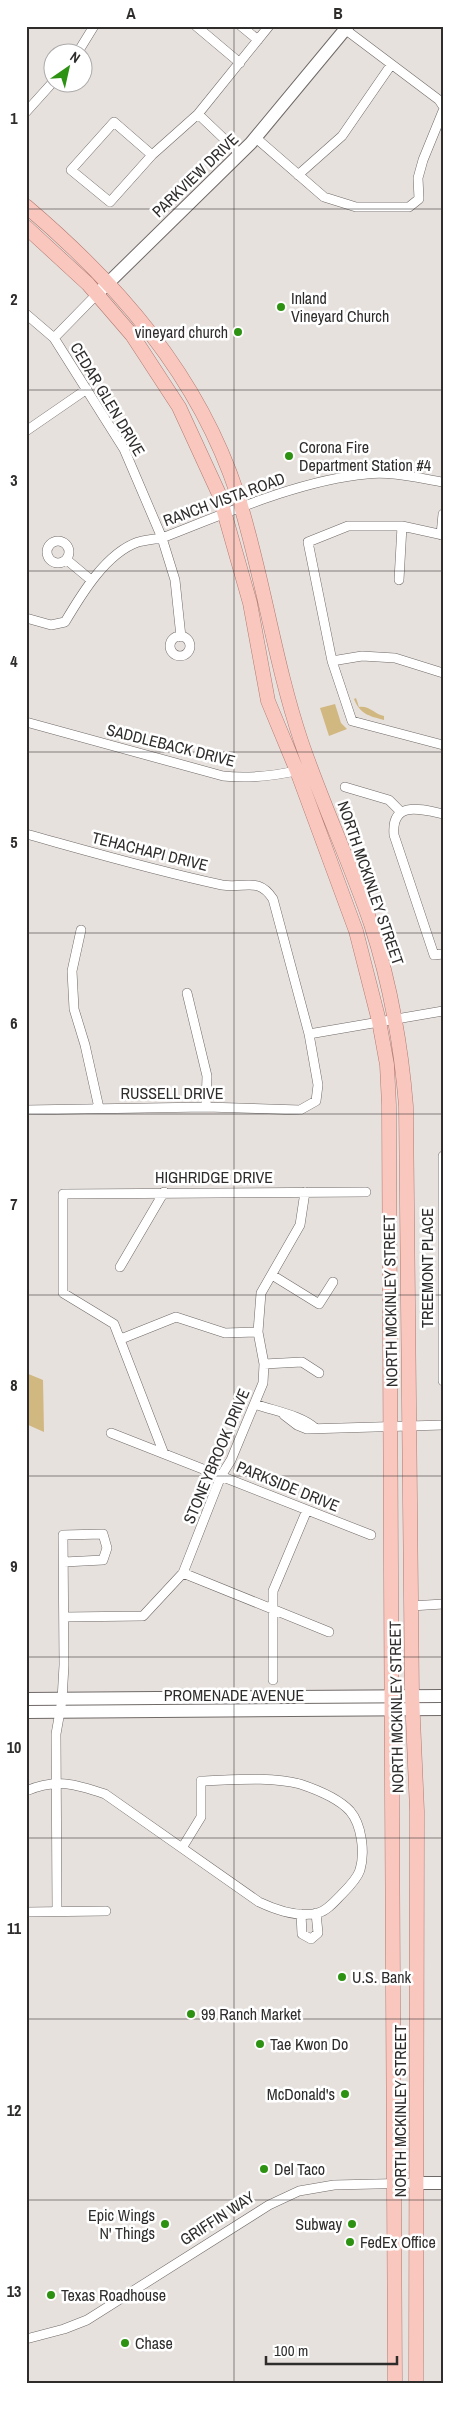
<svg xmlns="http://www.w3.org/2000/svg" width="469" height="2409" font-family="'Archivo Narrow',sans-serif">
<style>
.green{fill:#d1b780}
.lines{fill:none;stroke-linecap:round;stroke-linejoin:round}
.street-casing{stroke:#6f6967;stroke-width:10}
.secondary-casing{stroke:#6f6967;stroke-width:14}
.primary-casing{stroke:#b1796f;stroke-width:15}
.street{stroke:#fff;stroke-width:9}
.secondary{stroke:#fff;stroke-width:12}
.primary{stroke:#fac7be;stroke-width:14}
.grid{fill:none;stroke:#2f2d2c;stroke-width:1;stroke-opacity:0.55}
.poi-dot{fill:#2d9112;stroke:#fff;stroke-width:2}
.labels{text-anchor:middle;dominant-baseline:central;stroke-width:5;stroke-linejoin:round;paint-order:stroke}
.street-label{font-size:16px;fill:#2f2d2c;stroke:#fff}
.poi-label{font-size:16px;fill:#2f2d2c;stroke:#fff;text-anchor:start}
.neatline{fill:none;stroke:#2f2d2c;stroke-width:2}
.grid-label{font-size:16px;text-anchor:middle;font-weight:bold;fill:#2f2d2c}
</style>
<rect width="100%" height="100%" fill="#e7e1de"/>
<!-- green -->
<path class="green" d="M356,698L359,707C369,705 376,715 384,716V720C369,716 360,714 354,699Z
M335,704L341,723L347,729L329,736L320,708Z
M26,1373L43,1380L44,1432L26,1424Z"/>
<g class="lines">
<defs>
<path id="street" d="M196,26L240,63
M241,26L258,40
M346,30L439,100L443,106
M78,52L94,26
M26,112L53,82
M198,114L240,154
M256,138L324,197L356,207H409L419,199L418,178L423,160L443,111
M152,155L114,122L71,170L110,202L152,155L198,114L269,26
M298,175L342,136L391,65
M26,314L54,338L124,449L162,538L175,580L181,637
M54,338L98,293
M26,431L87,389
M441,535L443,514
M443,535L402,526H348L308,542L332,661L352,721L443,745
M47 552a11 11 0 1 1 22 0a11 11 0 1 1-22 0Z
M67,560L91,580
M399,580L402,526
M26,618L51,625L65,622C81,595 106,553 138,542C146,540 154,539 162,538C224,514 300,480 367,474C391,471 418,478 443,482
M170 646a10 10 0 1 1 20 0a10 10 0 1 1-20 0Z
M332,661L362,656L395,658L443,673
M26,722L223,776C250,779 274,776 300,770
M345,787L389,800L401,812
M443,814C421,809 391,800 394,835L434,955L443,954
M26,834C91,852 156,871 222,885C245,889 258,876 273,899L309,1034L318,1085L316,1101L300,1110L206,1107L26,1110
M81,930L72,971L74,1009L85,1045L99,1108
M187,993L207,1076L206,1107
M309,1034L443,1011
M443,1156V1381
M120,1267L164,1192
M272,1275L319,1304L333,1282
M121,1339L176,1317L225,1333L258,1332
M264,1364L302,1362L319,1373
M255,1404C274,1411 301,1415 315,1428
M284,1415L297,1425L307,1429L443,1425
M111,1433L371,1535
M164,1454L114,1324L63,1293V1194L366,1192
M183,1573L329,1632
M411,1606L443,1604
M64,1617L143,1616L183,1573L221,1476L231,1460L263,1383L264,1364L258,1332L261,1293L300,1225L305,1192
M273,1680V1591L307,1510
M26,1791C57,1778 75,1784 105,1794L259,1902C276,1910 298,1918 318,1913C327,1911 335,1901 342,1894C348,1888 357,1879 360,1870C365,1853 362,1825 350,1811C339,1799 315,1789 300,1784C270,1776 232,1780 201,1781V1817L182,1848
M57,1911L56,1734L62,1700L64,1665L63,1535L103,1534L107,1548L103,1560L64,1562
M26,1912L106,1911
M301,1914L302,1934L311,1939L318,1933L316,1913
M26,2339L64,2329L87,2320L269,2205L299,2191L334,2185L417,2183"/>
<path id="secondary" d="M101,290L251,143L348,26
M26,1699L443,1696
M26,1712L443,1709
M417,2183H443"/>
<path id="primary" d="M26,206C119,285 198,375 237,493C263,575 274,660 301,741C322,803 350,862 371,924C390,983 401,1044 406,1106L412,1696L417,1811L416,2383
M26,227L88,284L132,335L179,407L219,494L250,603L268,701L297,771L356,931L379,1021L387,1065L389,1105C394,1531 389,1957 395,2383"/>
</defs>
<!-- street casing -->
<use href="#street" class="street-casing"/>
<!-- secondary casing -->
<use href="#secondary" class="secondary-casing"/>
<!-- primary casing -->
<use href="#primary" class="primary-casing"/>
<!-- street -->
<use href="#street" class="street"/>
<!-- secondary -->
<use href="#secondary" class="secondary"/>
<!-- primary -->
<use href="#primary" class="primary"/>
</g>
<!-- grid -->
<path class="grid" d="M234,26V2383M26,209H443M26,390H443M26,571H443M26,752H443M26,933H443M26,1114H443M26,1295H443M26,1476H443M26,1657H443M26,1838H443M26,2019H443M26,2200H443"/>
<!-- markers -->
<g class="poi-dot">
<circle cx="281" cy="307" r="5"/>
<circle cx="238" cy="332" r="5"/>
<circle cx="289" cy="456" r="5"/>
<circle cx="342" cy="1977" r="5"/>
<circle cx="191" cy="2014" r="5"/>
<circle cx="260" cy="2044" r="5"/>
<circle cx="345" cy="2094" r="5"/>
<circle cx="264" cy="2169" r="5"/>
<circle cx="165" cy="2224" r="5"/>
<circle cx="352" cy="2224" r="5"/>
<circle cx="350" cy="2242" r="5"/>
<circle cx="51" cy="2295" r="5"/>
<circle cx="125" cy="2343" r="5"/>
</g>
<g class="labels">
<!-- street labels -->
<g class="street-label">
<text transform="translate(195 175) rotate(-44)">PARKVIEW DRIVE</text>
<text transform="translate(108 399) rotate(59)">CEDAR GLEN DRIVE</text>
<text transform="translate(224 499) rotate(-20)">RANCH VISTA ROAD</text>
<text transform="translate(171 745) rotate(14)">SADDLEBACK DRIVE</text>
<text transform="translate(150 851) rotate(14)">TEHACHAPI DRIVE</text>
<text transform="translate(371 883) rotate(71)">NORTH MCKINLEY STREET</text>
<text x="172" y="1093">RUSSELL DRIVE</text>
<text x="214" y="1177">HIGHRIDGE DRIVE</text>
<text transform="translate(427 1268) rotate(-90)">TREEMONT PLACE</text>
<text transform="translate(390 1301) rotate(-91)">NORTH MCKINLEY STREET</text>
<text transform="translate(216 1456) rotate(-67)">STONEYBROOK DRIVE</text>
<text transform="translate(288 1486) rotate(22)">PARKSIDE DRIVE</text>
<text x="234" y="1695">PROMENADE AVENUE</text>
<text transform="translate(396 1707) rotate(-91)">NORTH MCKINLEY STREET</text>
<text transform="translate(400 2111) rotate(-90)">NORTH MCKINLEY STREET</text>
<text transform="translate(217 2218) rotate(-33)">GRIFFIN WAY</text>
</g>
<!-- poi labels -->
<g class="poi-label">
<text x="291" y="298">Inland<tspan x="291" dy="18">Vineyard Church</tspan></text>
<text x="228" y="332" text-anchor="end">vineyard church</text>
<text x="299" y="447">Corona Fire<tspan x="299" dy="18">Department Station #4</tspan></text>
<text x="352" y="1977">U.S. Bank</text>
<text x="201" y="2014">99 Ranch Market</text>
<text x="270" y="2044">Tae Kwon Do</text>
<text x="335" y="2094" text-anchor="end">McDonald's</text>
<text x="274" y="2169">Del Taco</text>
<text x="155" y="2215" text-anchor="end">Epic Wings<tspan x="155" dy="18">N' Things</tspan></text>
<text x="342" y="2224" text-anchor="end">Subway</text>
<text x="360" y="2242">FedEx Office</text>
<text x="61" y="2295">Texas Roadhouse</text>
<text x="135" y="2343">Chase</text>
</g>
</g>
<!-- border -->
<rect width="469" height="2409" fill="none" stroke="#ffffff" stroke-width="55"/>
<!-- north arrow -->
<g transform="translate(68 68) rotate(34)"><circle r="24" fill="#ffffff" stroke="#acabab"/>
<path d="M0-4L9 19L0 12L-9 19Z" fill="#2d9112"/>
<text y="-8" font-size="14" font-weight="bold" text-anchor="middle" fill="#2f2d2c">N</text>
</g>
<!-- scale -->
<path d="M266 2356v8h131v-8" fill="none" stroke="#2f2d2c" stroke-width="2.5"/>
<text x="274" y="2356" font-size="15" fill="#2f2d2c" stroke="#ffffff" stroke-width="4" paint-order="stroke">100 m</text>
<rect x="28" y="28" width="414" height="2354" class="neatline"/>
<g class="grid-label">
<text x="131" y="19">A</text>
<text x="338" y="19">B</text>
<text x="14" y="124">1</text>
<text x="14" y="305">2</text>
<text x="14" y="486">3</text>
<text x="14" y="667">4</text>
<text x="14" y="848">5</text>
<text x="14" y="1029">6</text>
<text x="14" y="1210">7</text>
<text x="14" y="1391">8</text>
<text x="14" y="1572">9</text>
<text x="14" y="1753">10</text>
<text x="14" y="1934">11</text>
<text x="14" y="2116">12</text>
<text x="14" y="2297">13</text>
</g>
</svg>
